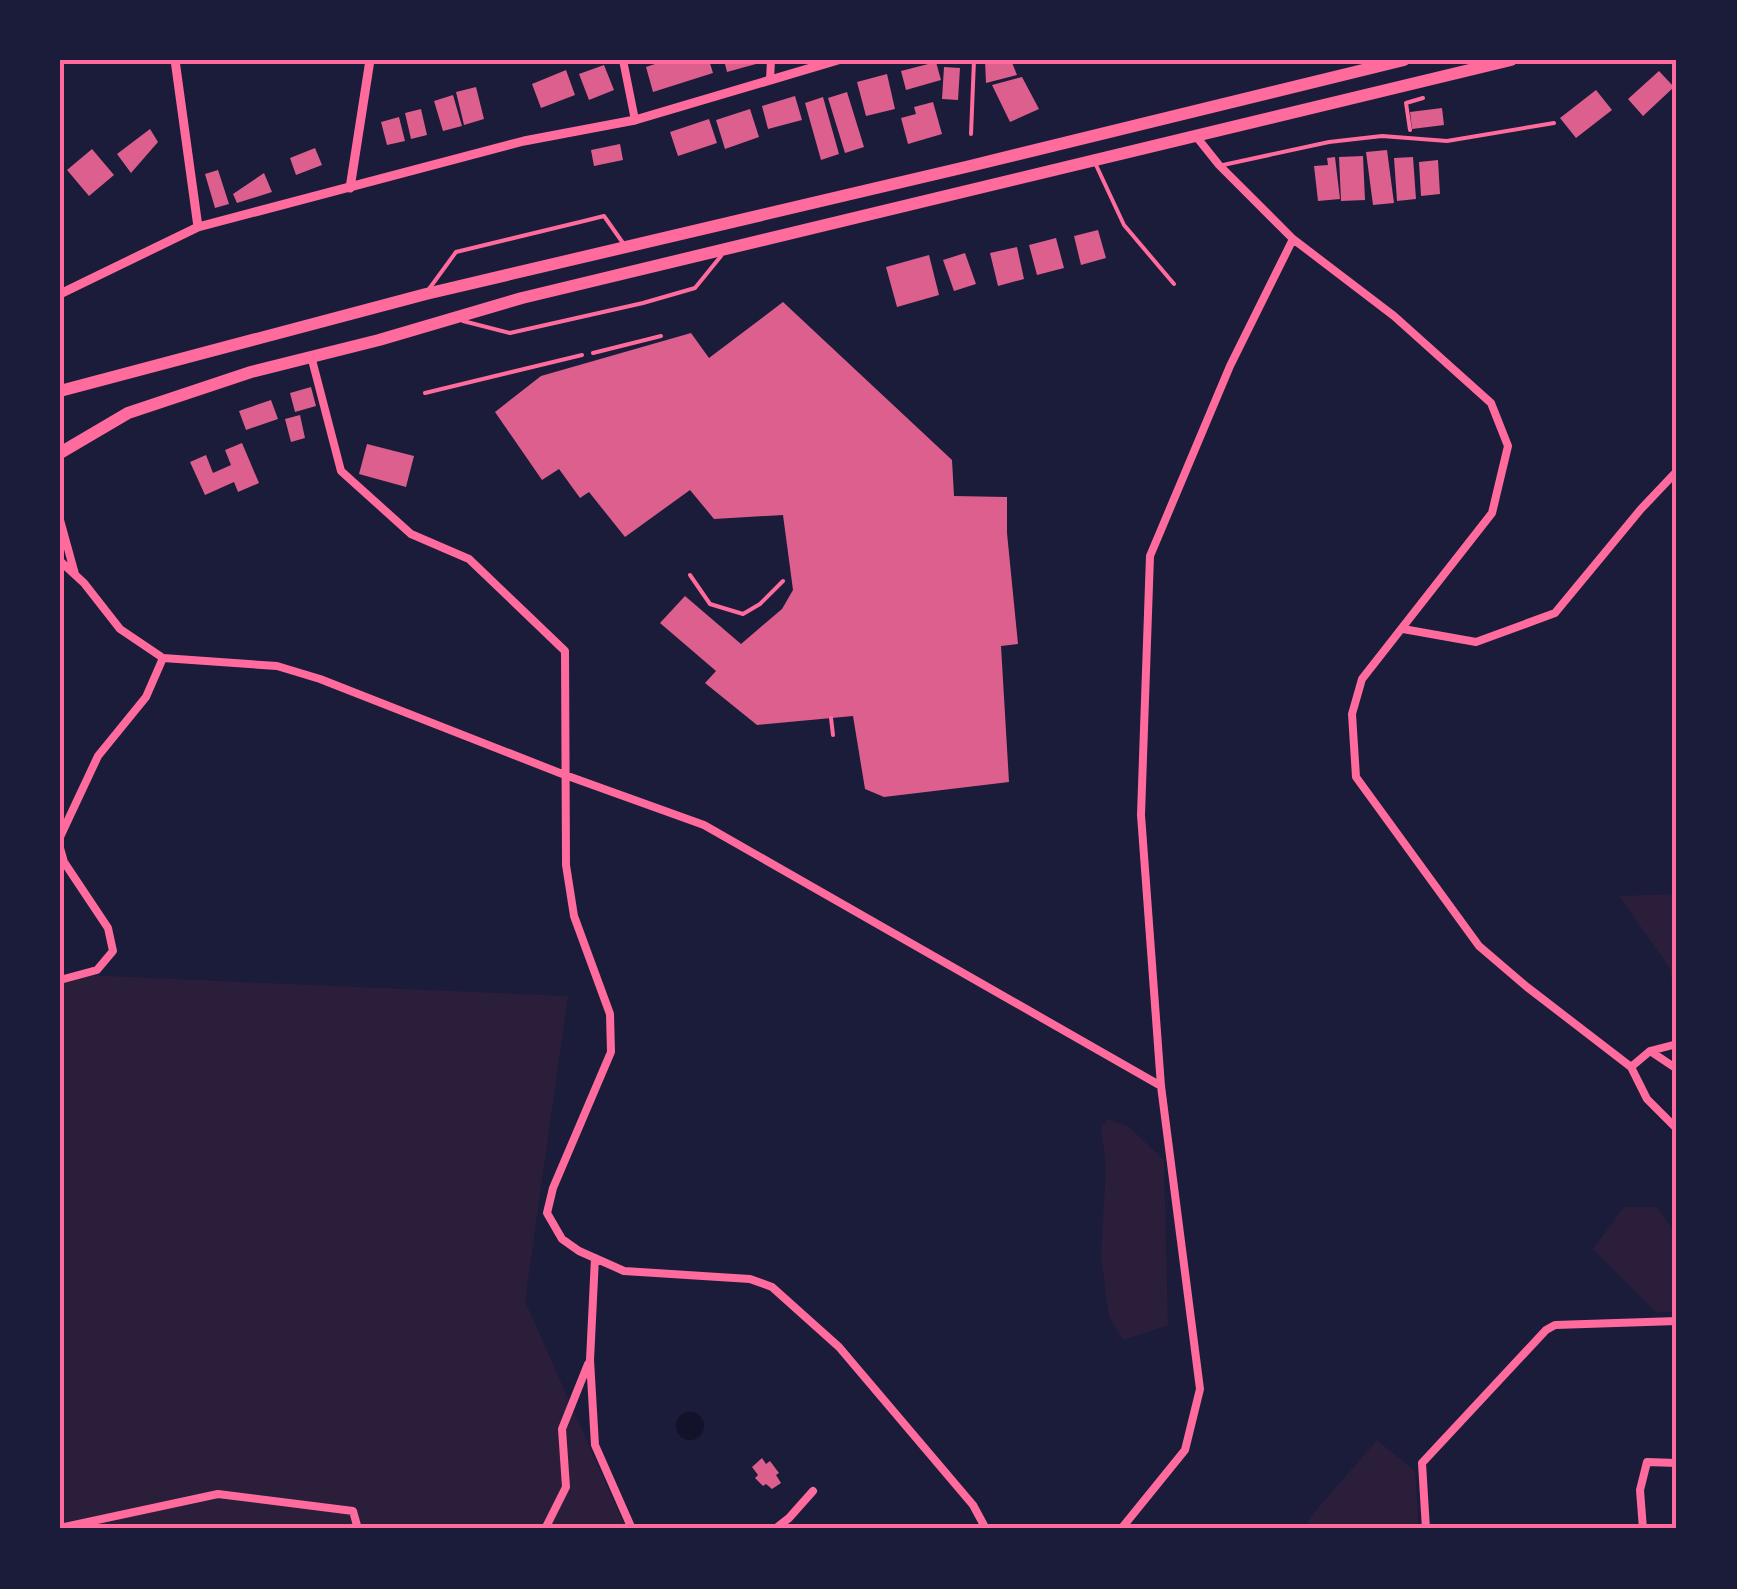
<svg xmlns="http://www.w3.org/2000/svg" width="1737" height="1589" font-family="Overpass,sans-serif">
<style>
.green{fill:#2a1e3b}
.water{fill:#12122b}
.building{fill:#dd5f8e}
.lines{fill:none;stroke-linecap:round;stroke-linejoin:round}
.path{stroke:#ff6b9d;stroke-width:4}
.service{stroke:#ff6b9d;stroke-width:4}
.minor{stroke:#ff6b9d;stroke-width:8}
.tertiary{stroke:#ff6b9d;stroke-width:9}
.trunk{stroke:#ff6b9d;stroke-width:12}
.neatline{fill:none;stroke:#ff6b9d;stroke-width:4}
</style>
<rect width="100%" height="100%" fill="#1b1b3a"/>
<!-- green -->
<path class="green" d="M1677,894V995L1674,993L1669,967L1619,896Z
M60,974L568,996L525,1301L626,1529H60Z
M1107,1119L1128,1126L1164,1160L1168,1325L1123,1340L1109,1317L1101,1256L1106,1166L1101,1128Z
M1624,1207H1657L1677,1236V1311L1657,1313L1593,1249Z
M1377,1440L1415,1471L1419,1529H1316L1307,1521Z"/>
<!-- water -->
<path class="water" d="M676 1426a14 14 0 1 1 28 0a14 14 0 1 1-28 0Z"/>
<!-- building -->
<path class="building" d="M667,60H709L713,73L653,92L646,67Z
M724,60H755L756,64L727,72Z
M985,60H1011L1017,75L986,83Z
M936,62L941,80L906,90L901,71Z
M604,65L614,90L589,100L579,74Z
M944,67L960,68L958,100L942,99Z
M566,70L575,95L541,108L532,84Z
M1659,71L1674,87L1643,116L1628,99Z
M887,74L895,109L866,116L857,82Z
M1022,77L1039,109L1010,122L992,85Z
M476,87L484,119L464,125L456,92Z
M1596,90L1612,110L1576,138L1560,118Z
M847,92L864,147L845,153L828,98Z
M453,95L462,126L443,131L434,101Z
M795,96L802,120L768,129L762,106Z
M823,97L839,154L821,160L805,103Z
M933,102L942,134L908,144L901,118L916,114L914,107Z
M1442,108L1444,125L1412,129L1410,112Z
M421,109L427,135L411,139L405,113Z
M750,109L759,137L725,149L716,120Z
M399,117L405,141L387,145L381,122Z
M709,119L717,143L678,156L670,132Z
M150,129L158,142L131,173L117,154Z
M620,144L623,160L594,166L591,150Z
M315,148L322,165L296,175L290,158Z
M92,149L114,175L89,196L67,170Z
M1387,150L1394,203L1373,205L1366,152Z
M1363,156L1365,200L1341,201L1339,157Z
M1335,157L1340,199L1318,201L1314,166L1328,165L1327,158Z
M1413,157L1416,199L1397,201L1394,158Z
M1438,160L1440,194L1421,196L1419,162Z
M218,170L229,204L215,208L205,174Z
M264,173L272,192L237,203L233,194Z
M1098,230L1106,258L1081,265L1074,236Z
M1056,238L1064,268L1037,275L1029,245Z
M1017,247L1024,279L998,286L990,253Z
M965,253L976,284L954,291L943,260Z
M929,255L939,295L897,307L886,267Z
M783,302L952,460L954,496L1007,497V533L1018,644L1001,646L1009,782L884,797L865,789L853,716L757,725L705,683L716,671L660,623L685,596L741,644L782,609L793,590L783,515L714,519L690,490L625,537L589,492L580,498L559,469L542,480L495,412L541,376L691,333L709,358Z
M311,387L316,406L295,412L290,393Z
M271,400L278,419L246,430L239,411Z
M300,415L305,438L291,442L285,419Z
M242,443L259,483L238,492L234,482L205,495L190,462L206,455L213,473L231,465L225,450Z
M367,444L414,456L406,487L359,474Z
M762,1458L766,1464L770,1461L779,1473L776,1475L781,1483L772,1489L766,1484L763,1486L755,1478L758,1475L752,1467Z"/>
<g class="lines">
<!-- path -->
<path class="path" d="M1410,130L1406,103L1423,98
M593,353L661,336
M690,575L710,604L743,614L760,604L783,581
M831,718L833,735"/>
<!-- service -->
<path class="service" d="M971,134L974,60
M1096,165L1124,225L1174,284
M1223,165L1329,142L1382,136L1447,141L1554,123
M429,289L456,252L584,221L604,216L623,243
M463,321L510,333L643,303L695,288L721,256
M425,393L582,355"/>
<!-- minor -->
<path class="minor" d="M623,60L635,120
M770,80L771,60
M1195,135L1219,165L1293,239L1394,316L1491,403L1508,446L1492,513L1362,679L1352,714L1356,777L1479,946L1527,987L1631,1067L1650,1051L1677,1069
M311,356L341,471L411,534L469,559L565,651L566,865L574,916L610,1014L611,1052L553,1188L547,1213L562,1239L579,1251L624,1271L750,1279L772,1287L839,1347L973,1505L986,1529
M60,520L75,574
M60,561L84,583L120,629L163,658L277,666L320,679L565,775L704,825L1161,1086
M1403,629L1476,642L1555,613L1641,509L1677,471
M60,837L98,756L146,697L163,658
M60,848L64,862L108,928L113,951L97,970L60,980
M1650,1051L1677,1044
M1631,1067L1647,1099L1677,1129
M595,1258L590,1360L595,1445L632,1529
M60,1528L218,1494L353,1511L358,1529
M545,1529L566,1487L562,1429L588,1364
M775,1529L789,1518L813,1491
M1121,1529L1185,1450L1200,1389L1161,1086L1141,815L1150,556L1230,366L1293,239
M1426,1529L1422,1463L1546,1330L1555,1325L1677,1321
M1643,1529L1640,1490L1647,1462L1677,1463"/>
<!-- tertiary -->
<path class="tertiary" d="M175,60L198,227
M350,188L370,60
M60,294L198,227L524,141L635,120L838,60"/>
<!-- trunk -->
<path class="trunk" d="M60,391L426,294L970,166L1404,60
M60,453L128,413L251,372L379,340L522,298L1511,60"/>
</g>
<!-- border -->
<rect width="1737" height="1589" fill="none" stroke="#1b1b3a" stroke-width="125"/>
<rect x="62" y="62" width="1612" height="1464" class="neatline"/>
</svg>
